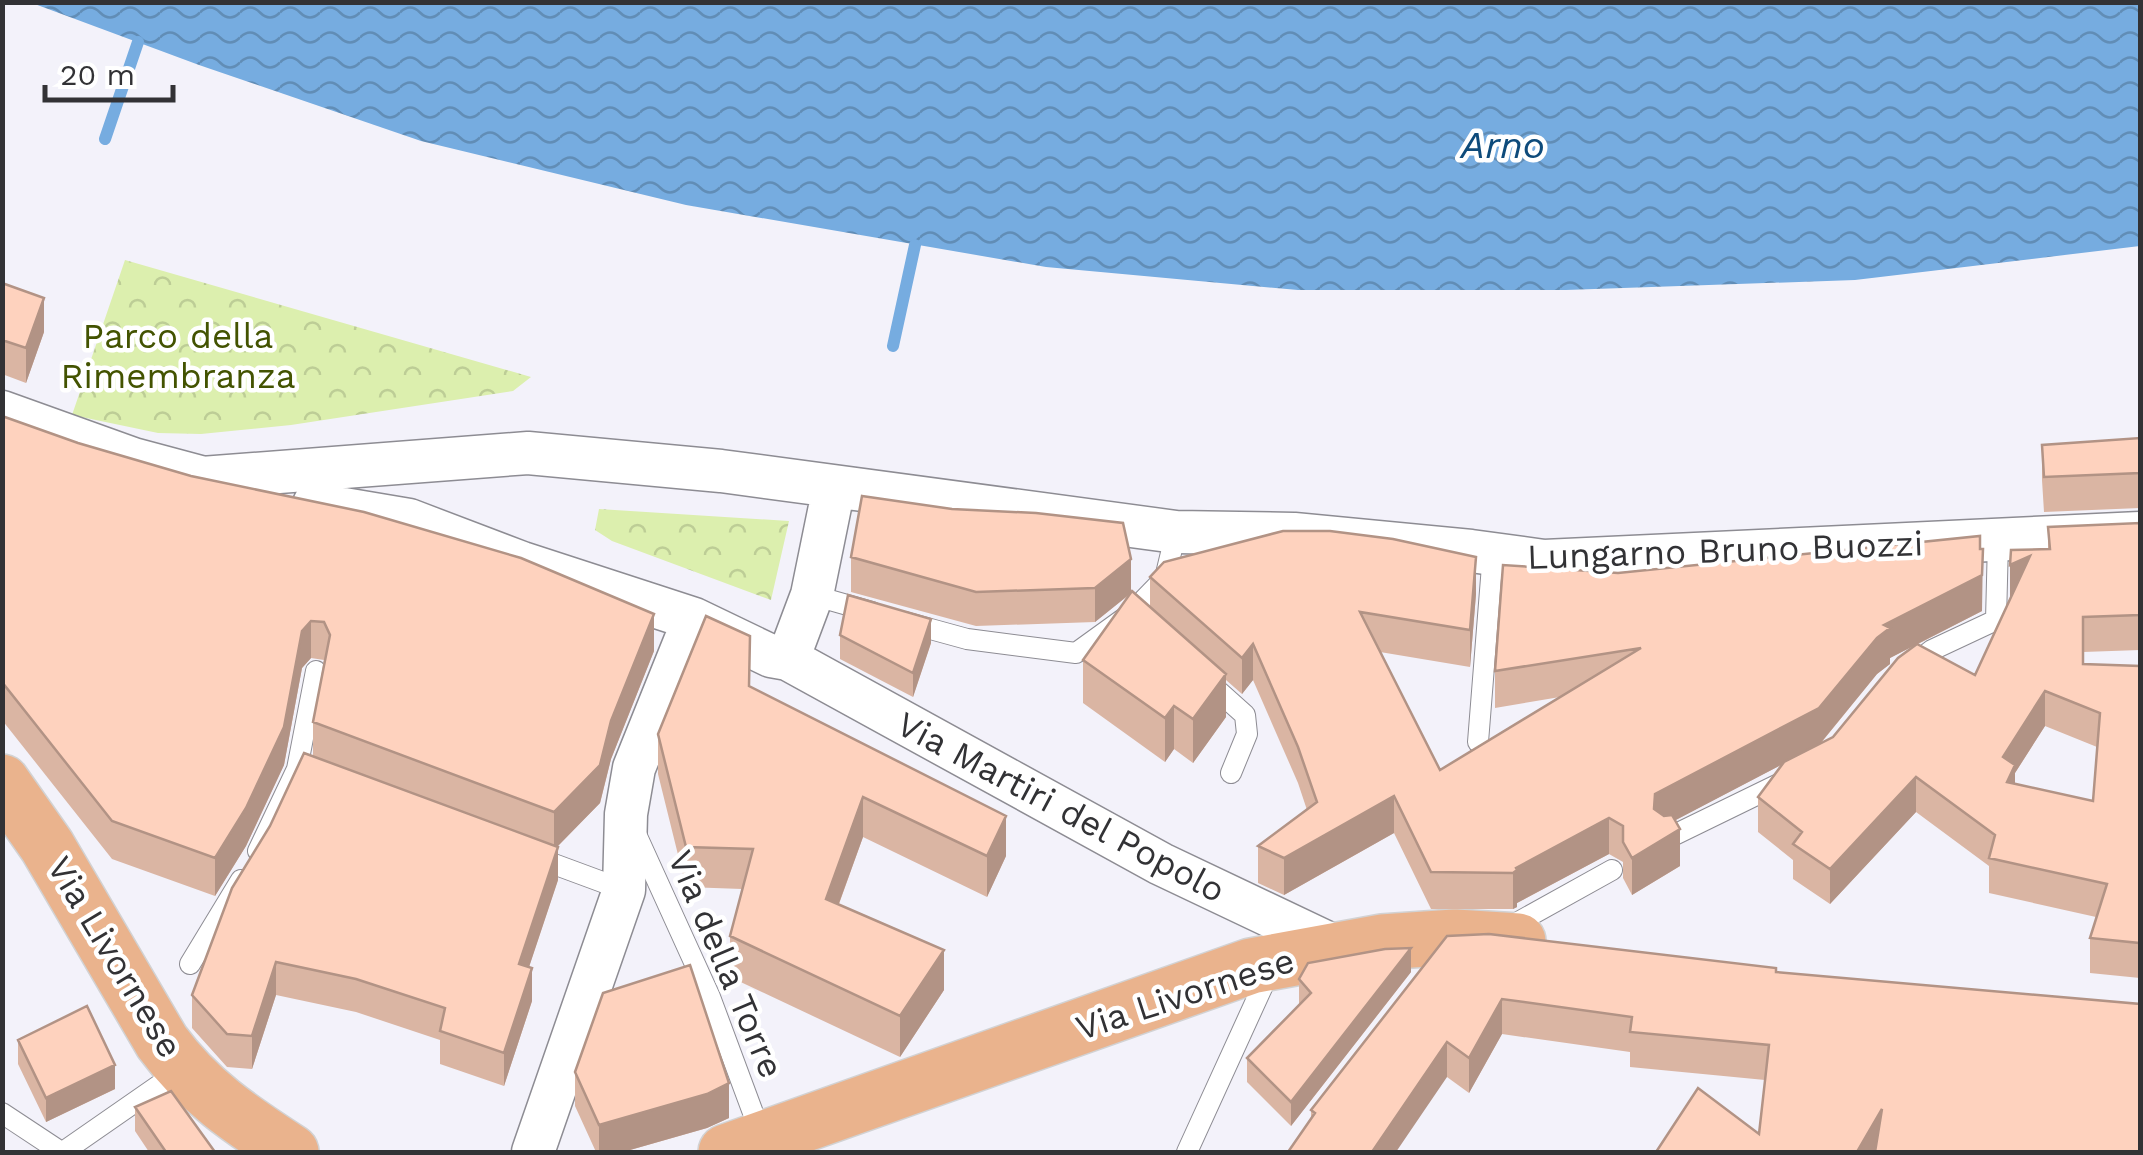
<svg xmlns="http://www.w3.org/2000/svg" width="2143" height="1155" font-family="'Work Sans',sans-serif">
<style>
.park{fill:url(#park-crowns)}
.water{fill:url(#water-waves)}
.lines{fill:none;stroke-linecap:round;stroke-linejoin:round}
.stream{stroke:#76ace0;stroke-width:12}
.lane-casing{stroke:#8d8c93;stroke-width:22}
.street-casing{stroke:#8d8c93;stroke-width:45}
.primary-casing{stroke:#d2d2d3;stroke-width:58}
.lane{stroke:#fff;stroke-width:20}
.street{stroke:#fff;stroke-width:42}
.primary{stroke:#eab38d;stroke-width:55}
.wall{fill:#dab5a3;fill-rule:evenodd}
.shaded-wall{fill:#b29385}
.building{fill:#fed2be;stroke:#b29385;stroke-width:2.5;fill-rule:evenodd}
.labels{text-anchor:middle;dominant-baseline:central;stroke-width:9;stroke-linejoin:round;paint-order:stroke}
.park-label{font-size:35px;fill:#435301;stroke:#fff}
.street-label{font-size:35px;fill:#323235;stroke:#fff}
.water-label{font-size:38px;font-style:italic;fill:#0e4b7b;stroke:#fff}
</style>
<defs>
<pattern id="park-crowns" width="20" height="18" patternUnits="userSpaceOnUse" patternTransform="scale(2.5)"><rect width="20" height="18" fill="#dcefae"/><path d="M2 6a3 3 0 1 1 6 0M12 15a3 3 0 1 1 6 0" fill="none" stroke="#bdcd96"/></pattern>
<pattern id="water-waves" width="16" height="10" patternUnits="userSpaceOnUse" patternTransform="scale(2.5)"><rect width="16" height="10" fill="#76ace0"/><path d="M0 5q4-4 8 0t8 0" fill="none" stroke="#618db6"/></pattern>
</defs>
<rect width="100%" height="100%" fill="#f3f2fa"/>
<!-- park -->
<path class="park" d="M125,260L531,377L513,391L291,425L201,434L158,433L72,415Z
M599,509L789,521L771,600L612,541L595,530Z"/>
<!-- water -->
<path class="water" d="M32,3H2140V246L1855,280L1566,290H1298L1046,267L686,205L421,141L199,65Z"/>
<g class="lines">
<!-- stream -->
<path class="stream" d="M105,139L138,42
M893,346L915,245"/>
<defs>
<path id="lane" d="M812,595L872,612
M905,622L967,639L1076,653L1130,614L1165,578L1176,532
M1910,667L1932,650L1996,620L1998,541
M1207,681L1245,715L1247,734L1231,773
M1478,742L1493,553
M635,832L710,997L762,1137
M1666,839L1783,782
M258,851L297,769L316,671
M532,856L624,890
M1504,930L1612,870
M190,964L241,880
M2,1113L61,1152
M63,1152L181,1070
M1187,1152L1271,968"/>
<path id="street" d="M2,412L133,459L230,485
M202,478L528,453L721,471L1176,532L1294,534L1471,551L1544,561L2140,533
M314,504L409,520L522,563L694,619L771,656L788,659L1161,864L1338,948
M788,659L812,595L834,487
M533,1152L624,890L626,814L634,768L694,619"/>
<path id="primary" d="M2,782L47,846L162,1042C199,1092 240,1119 291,1152
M726,1152L1251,966L1382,942L1455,937L1518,941"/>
</defs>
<!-- lane casing -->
<use href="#lane" class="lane-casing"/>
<!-- street casing -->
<use href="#street" class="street-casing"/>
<!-- primary casing -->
<use href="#primary" class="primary-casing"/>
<!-- lane -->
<use href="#lane" class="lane"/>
<!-- street -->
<use href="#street" class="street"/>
<!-- primary -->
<use href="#primary" class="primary"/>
</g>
<!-- wall -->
<path class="wall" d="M2,283L44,332L26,383L2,374Z
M2,416L654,651L611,759L600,803L557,847L558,880L529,967L532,1001L504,1086L440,1064V1040L356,1012L276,995L252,1069L227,1067L192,1028V995L313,757V722L324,660L311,658L302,668L284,765L246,846L215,896L112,859L2,720Z
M2140,438V508L2044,512L2042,480V445Z
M2140,523V650L2083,652V664L2140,666V978L2090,973V938L2096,917L1989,893V866L1916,812L1830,904L1793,879V860L1758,832V797L1783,764L1675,820L1680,866L1632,895L1623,878V862L1609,854L1517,903V907L1513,909H1431L1394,833L1284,895L1258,883V846L1307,810L1298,783L1253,680L1242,694L1226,680V717L1193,763L1174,749L1165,762L1083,703V660L1130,594L1095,622L976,626L851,592V557L1131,592L1150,607V577L1476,594L1470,667L1380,652L1440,770L1560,697L1495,708V671L1503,565L1982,611L1918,644L1975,675L2048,549V527ZM1913,646L1833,737L1821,743L1877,674L1890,664V658ZM2045,726L2097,747L2093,801L2015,784V773Z
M840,635L931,643L913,697L840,659Z
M750,687L1006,856L987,897L863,837L839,904L944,990L900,1057L730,977V936L742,889L686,887L658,774V734Z
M1447,936L1776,972L2137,1005L1759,1134L1765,1080L1630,1067V1052L1502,1034L1469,1093L1447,1077L1311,1119V1110Z
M1411,972L1291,1126L1247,1082V1058L1300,1004L1299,1003V979Z
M18,1040L115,1089L46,1122L18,1064Z
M575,1072L729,1118L707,1128L623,1152H596L575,1106Z
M135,1107L215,1152H149L135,1131Z"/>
<!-- shaded-wall -->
<path class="shaded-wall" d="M44,298V332L26,383V348Z
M1983,549L1982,611L1890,658V664L1877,674L1819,745L1655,831L1680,829V866L1632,895V858L1655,794L1884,625Z
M2030,556L2010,600V565Z
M1476,557V594L1470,667V630Z
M1131,559V593L1095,622V588Z
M654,614V651L611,759L600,803L554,850V812L611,721Z
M931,619V643L913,697V673Z
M311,621V658L302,668L284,765L246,846L215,896V858L302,631Z
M1253,644V680L1242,694V658Z
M1226,674V717L1193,763V719Z
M2045,691V726L2015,773V800L2007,817L2003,757Z
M1174,706V749L1165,762V718Z
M1916,777V812L1830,904V869Z
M1394,796V833L1284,895V858Z
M863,797V837L826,939V899Z
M1006,816V856L987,897V856Z
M1609,818V854L1517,903V907L1513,909V873L1516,868Z
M558,847V880L519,997V964Z
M1411,948V972L1291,1126V1102Z
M944,950V990L900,1057V1016Z
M276,962V995L252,1069V1036Z
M532,968V1001L504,1086V1053Z
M1502,999V1034L1469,1093V1058Z
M1447,1042V1077L1396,1152H1372Z
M115,1065V1089L46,1122V1098Z
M729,1083V1118L707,1128L623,1152H599V1125Z
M1882,1109L1877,1152H1857Z"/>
<!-- building -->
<path class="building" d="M2,283L44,298L26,348L2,340Z
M2,416L78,443L191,476L364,512L521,558L654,614L611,721L600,765L554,812L313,722L330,635L324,622L311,621L302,631L284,727L246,808L215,858L112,821L2,682Z
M2140,438V473L2044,477L2042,445Z
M862,496L952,509L1036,513L1123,523L1131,559L1095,588L976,592L851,557Z
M2140,523V615L2083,617V664L2140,666V943L2090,938L2107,884L1989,858L1995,835L1916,777L1830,869L1793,844L1802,832L1758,797L1784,762L1833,737L1898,658L1917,644L1975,675L2030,556L2010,565L2011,550L2050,549L2048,527ZM2045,691L2100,713L2093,801L2007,782L2015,765L2003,757Z
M1283,531H1330L1393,539L1476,557L1470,630L1360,612L1440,770L1641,648L1495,671L1503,565L1618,573L1980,536V549H1983L1982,575L1884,625L1890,628L1877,638L1819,708L1655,794L1654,809L1664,816L1672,815L1680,829L1632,858L1623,842V826L1609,818L1516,868L1517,870L1513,873L1431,872L1394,796L1284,858L1258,846L1317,802L1298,747L1253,644L1242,658L1150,577L1164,562Z
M1132,591L1226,674L1193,719L1174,706L1165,718L1083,660Z
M848,595L931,619L913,673L840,635Z
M706,616L750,636L749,686L1006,816L987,856L863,797L826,899L944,950L900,1016L730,936L753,849L686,847L658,734Z
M304,753L558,847L519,964L532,968L504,1053L440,1031L445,1008L356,979L276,962L252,1036L227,1034L192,995L232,888L270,826Z
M1489,934L1776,968V972L2140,1004V1152H1875L1882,1109L1857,1152H1656L1698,1088L1759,1134L1769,1045L1630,1032L1632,1017L1502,999L1469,1058L1447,1042L1372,1152H1288L1315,1113L1311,1110L1447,936Z
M1411,948L1291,1102L1247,1058L1311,993L1299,979L1308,963L1385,949Z
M690,965L729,1083L707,1094L599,1125L575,1072L603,993Z
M87,1006L115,1065L46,1098L18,1040Z
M171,1091L215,1152H166L135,1107Z"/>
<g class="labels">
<!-- park labels -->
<g class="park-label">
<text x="178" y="336">Parco della<tspan x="178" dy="40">Rimembranza</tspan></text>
</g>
<!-- street labels -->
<g class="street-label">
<text transform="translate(1725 550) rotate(-2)">Lungarno Bruno Buozzi</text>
<text transform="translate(1061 807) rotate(28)">Via Martiri del Popolo</text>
<text transform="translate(115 957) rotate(59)">Via Livornese</text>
<text transform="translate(726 964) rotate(67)">Via della Torre</text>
<text transform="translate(1185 994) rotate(-18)">Via Livornese</text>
</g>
<!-- water labels -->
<g class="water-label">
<text x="1503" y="145">Arno</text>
</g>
</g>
<!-- border -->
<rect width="2143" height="1155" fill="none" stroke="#323235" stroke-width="10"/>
<!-- scale -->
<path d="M45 85v15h128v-15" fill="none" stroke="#323235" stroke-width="5"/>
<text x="60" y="85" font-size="30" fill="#323235" stroke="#ffffff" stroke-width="8" paint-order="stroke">20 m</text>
</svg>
